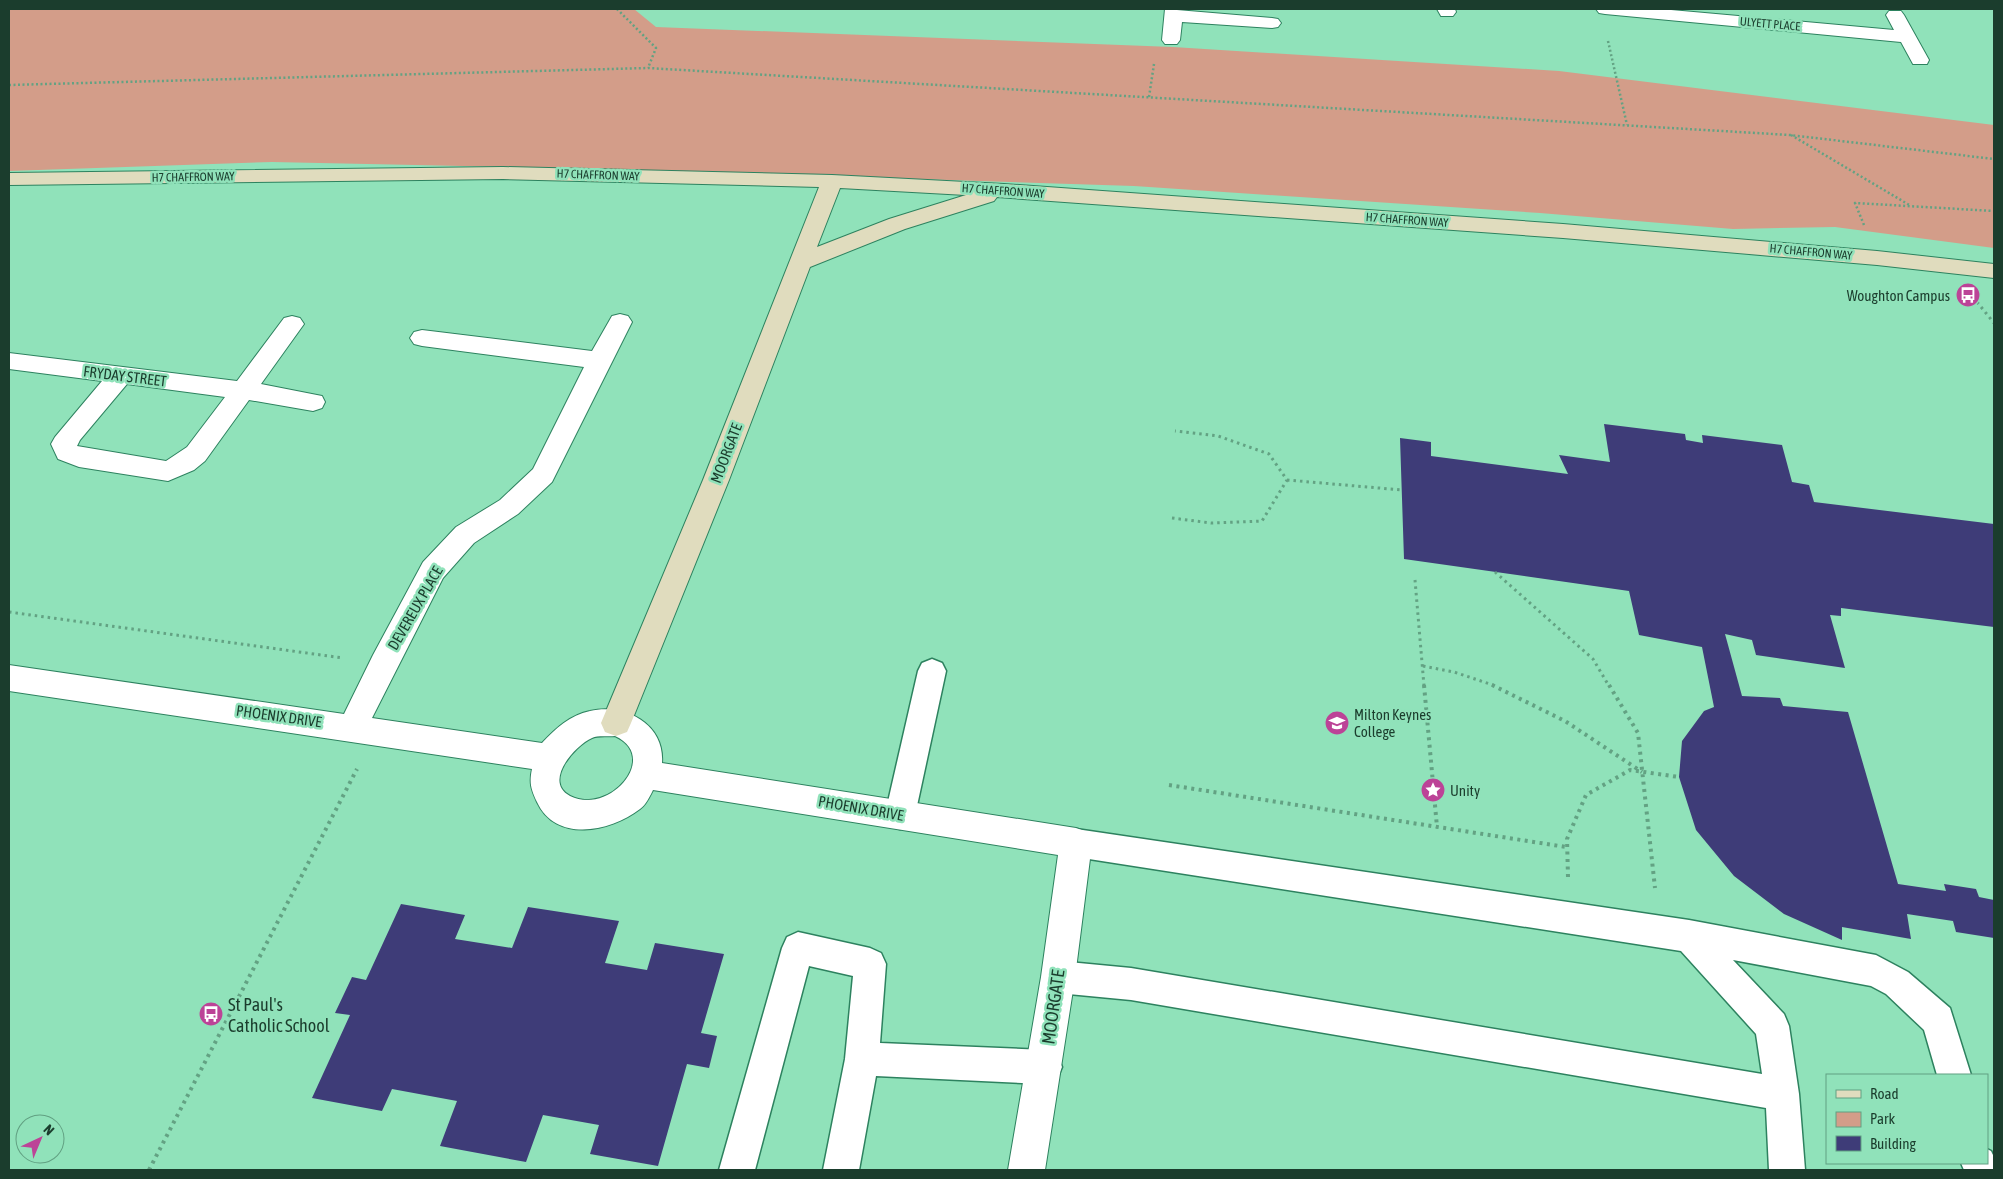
<svg xmlns="http://www.w3.org/2000/svg" width="2003" height="1179" font-family="'Asap Condensed',sans-serif">
<style>
.green{fill:#d39d89}
.building{fill:#3e3c78}
.lines{fill:none;stroke-linecap:round;stroke-linejoin:round}
.lane-casing{stroke:#2d825f;stroke-width:3}
.street-casing{stroke:#2d825f;stroke-width:2}
.secondary-casing{stroke:#2d825f;stroke-width:2}
.path-far2{stroke:#63a283;stroke-width:2.5;stroke-dasharray:2 2.5;stroke-linecap:butt}
.path-far1{stroke:#63a283;stroke-width:3;stroke-dasharray:2.5 4;stroke-linecap:butt}
.path{stroke:#63a283;stroke-width:4;stroke-dasharray:3 4.5;stroke-linecap:butt}
.lane{fill:#fff;fill-rule:evenodd}
.street{fill:#fff;fill-rule:evenodd}
.secondary{fill:#e0dcbe;fill-rule:evenodd}
.labels{text-anchor:middle;dominant-baseline:central;stroke-width:5;stroke-linejoin:round;paint-order:stroke}
.far-street-label{font-size:12px;fill:#1b3d2d;stroke:#90e2ba}
.poi-label{font-size:15px;fill:#1b3d2d;stroke:#90e2ba;text-anchor:start}
.street-label{font-size:15px;fill:#1b3d2d;stroke:#90e2ba}
.near-poi-label{font-size:18px;fill:#1b3d2d;stroke:#90e2ba;text-anchor:start}
.near-street-label{font-size:18px;fill:#1b3d2d;stroke:#90e2ba}
</style>
<rect width="100%" height="100%" fill="#90e2ba"/>
<!-- green -->
<path class="green" d="M9,9H634L656,27L1173,47L1559,71L1994,125V248L1835,227L1733,229L1540,213L1134,186L604,169L272,162L9,171Z"/>
<!-- building -->
<path class="building" d="M1604,424L1685,434L1686,440L1703,443L1702,435L1782,445L1792,482L1809,485L1814,502L1994,524V627L1841,608V616L1830,615L1845,668L1756,655L1752,640L1725,634L1742,696L1780,698L1783,706L1848,712L1898,884L1946,891L1944,884L1976,889L1979,897L1994,900V938L1956,932L1953,921L1907,914L1911,939L1842,927V940L1784,914L1734,876L1696,830L1679,777L1682,741L1704,711L1714,707L1702,647L1639,635L1629,591L1404,559L1400,438L1431,442V456L1568,474L1559,455L1610,462Z
M401,904L465,915L455,939L512,948L528,907L619,921L605,963L647,970L655,943L724,954L701,1033L717,1036L709,1068L687,1064L658,1166L590,1154L599,1125L543,1115L526,1162L440,1146L457,1101L392,1089L382,1111L312,1098L350,1015L335,1013L352,977L366,980Z"/>
<g class="lines">
<defs>
<path id="lane" d="M932,659L942,663L946,671L915,815L911,825L900,829L889,825L885,815L918,671L922,663Z
M1076,829L1689,920L1876,955L1908,972L1950,1008L1971,1075H1937L1924,1030L1886,994L1871,986L1733,960L1784,1014L1789,1026L1799,1094L1805,1170H1769L1766,1108L1131,1000L1058,993L1047,988L1042,977L1047,966L1058,961L1131,968L1762,1074L1756,1034L1681,951L1076,857L1065,853L1061,843L1065,833Z
M798,932L870,948L881,953L886,964L880,1043L1045,1050L1057,1055L1062,1067L1057,1079L1045,1084L876,1076L859,1170H823L845,1059L853,976L809,966L755,1170H719L782,948L787,937Z
M1987,1149L1991,1151L1994,1157V1170H1964L1961,1163H1987Z"/>
<path id="street" d="M1165,9L1272,18L1278,19L1281,23L1278,27L1272,28L1182,22L1180,40L1177,44H1165L1162,40Z
M1437,9H1455L1456,12L1453,16H1441Z
M1596,9H1660L1894,30L1886,15L1889,11H1901L1904,15L1929,60L1927,64H1913L1901,42L1605,14L1599,13Z
M620,314L628,316L632,322L552,482L518,514L474,543L443,578L372,718L542,743C555,729 570,715 590,711C625,703 665,724 662,763L1076,828L1087,832L1092,843L1075,977L1045,1170H1008L1041,977L1058,855L653,790C650,796 646,805 640,809C610,832 556,843 537,802C531,789 529,783 532,769L9,691V665L344,714L373,655L423,562L456,527L500,500L533,469L584,367L422,346L414,344L410,338L414,332L422,330L592,351L612,316ZM615,736C661,757 609,816 570,796C543,782 574,746 592,738C598,735 608,737 615,736Z
M292,316L300,318L304,324L261,384L322,396L325,402L322,408L313,411L249,400L205,461L194,470L168,481L79,467L58,459L51,444L55,437L102,381L9,369V353L237,381L284,318ZM127,384L225,397L187,447L166,461L77,446L80,440Z"/>
<path id="secondary" d="M503,167L832,175L1004,184L1563,224L1877,251L1994,264V278L1877,265L1563,238L997,197L994,201L905,229L810,267L729,480L631,723L627,732L616,736L605,732L601,723L703,480L819,187L503,179L9,185V173ZM840,188L966,195L889,219L817,247Z"/>
</defs>
<!-- lane casing -->
<use href="#lane" class="lane-casing"/>
<!-- street casing -->
<use href="#street" class="street-casing"/>
<!-- secondary casing -->
<use href="#secondary" class="secondary-casing"/>
<!-- path-far2 -->
<path class="path-far2" d="M617,9L656,48L648,68
M1608,41L1627,125
M9,85L648,68L1790,135L1994,159
M1149,97L1154,64
M1791,135L1911,206
M1864,225L1855,203L1994,211"/>
<!-- path-far1 -->
<path class="path-far1" d="M1977,302L1994,323
M1287,480L1402,490
M1172,518L1211,523L1262,521L1287,480L1269,454L1218,436L1175,431
M1495,572L1593,659L1609,686
M1415,580L1424,686
M9,612L343,658
M1423,666L1454,672L1496,686"/>
<!-- path -->
<path class="path" d="M1424,685L1437,827
M1492,685L1565,721L1642,772
M1609,685L1638,733L1655,888
M1169,785L1566,847
M1568,877L1567,839L1586,795L1630,770L1679,777
M149,1170L357,769"/>
<!-- lane -->
<use href="#lane" class="lane"/>
<!-- street -->
<use href="#street" class="street"/>
<!-- secondary -->
<use href="#secondary" class="secondary"/>
</g>
<!-- icons -->
<defs>
<symbol id="bus-disc" viewBox="-11 -11 22 22"><circle r="9.5" fill="#bc4397" stroke="#90e2ba"/><path d="M-5-6H5V4H4V6H2V4H-2V6H-4V4H-5ZM-3.5-4V0h7V-4ZM-3.5 1.2v1.5H-2V1.2ZM2 1.2v1.5H3.5V1.2Z" fill="#fff"/></symbol>
<symbol id="university-disc" viewBox="-11 -11 22 22"><circle r="9.5" fill="#bc4397" stroke="#90e2ba"/><path d="M0-5L7-2L0 1L-7-2ZM-4 1L0 2.5L4 1V4Q0 6-4 4Z" fill="#fff"/></symbol>
<symbol id="sight-disc" viewBox="-11 -11 22 22"><circle r="9.5" fill="#bc4397" stroke="#90e2ba"/><path d="M0-6L1.8-2.2L6-1.7L2.9 1.2L3.7 5.4L0 3.3L-3.7 5.4L-2.9 1.2L-6-1.7L-1.8-2.2Z" fill="#fff"/></symbol>
</defs>
<g fill-rule="evenodd">
<use href="#bus-disc" x="1954" y="281" width="28" height="28"/>
<use href="#university-disc" x="1323" y="709" width="28" height="28"/>
<use href="#sight-disc" x="1419" y="776" width="28" height="28"/>
<use href="#bus-disc" x="197" y="1000" width="28" height="28"/>
</g>
<g class="labels">
<!-- far-street labels -->
<g class="far-street-label">
<text transform="translate(1770 24) rotate(5)">ULYETT PLACE</text>
<text transform="translate(598 175) rotate(2)">H7 CHAFFRON WAY</text>
<text transform="translate(193 177) rotate(-1)">H7 CHAFFRON WAY</text>
<text transform="translate(1003 191) rotate(4)">H7 CHAFFRON WAY</text>
<text transform="translate(1407 220) rotate(4)">H7 CHAFFRON WAY</text>
<text transform="translate(1811 252) rotate(5)">H7 CHAFFRON WAY</text>
</g>
<!-- poi labels -->
<g class="poi-label">
<text x="1950" y="295" text-anchor="end">Woughton Campus</text>
<text x="1354" y="714">Milton Keynes<tspan x="1354" dy="17">College</tspan></text>
<text x="1450" y="790">Unity</text>
</g>
<!-- street labels -->
<g class="street-label">
<text transform="translate(125 376) rotate(7)">FRYDAY STREET</text>
<text transform="translate(726 453) rotate(-69)">MOORGATE</text>
<text transform="translate(415 608) rotate(-60)">DEVEREUX PLACE</text>
<text transform="translate(279 716) rotate(8)">PHOENIX DRIVE</text>
<text transform="translate(861 808) rotate(10)">PHOENIX DRIVE</text>
</g>
<!-- near-poi labels -->
<g class="near-poi-label">
<text x="228" y="1004">St Paul's<tspan x="228" dy="21">Catholic School</tspan></text>
</g>
<!-- near-street labels -->
<g class="near-street-label">
<text transform="translate(1053 1007) rotate(-82)">MOORGATE</text>
</g>
</g>
<!-- border -->
<rect width="2003" height="1179" fill="none" stroke="#1b3d2d" stroke-width="20"/>
<!-- legend -->
<rect x="1826" y="1074" width="162" height="90" fill="#90e2ba" stroke="#61a082"/>
<rect x="1836" y="1090" width="25" height="8" fill="#e0dcbe" stroke="#61a082"/>
<text x="1870" y="1099" font-size="15" fill="#1b3d2d">Road</text>
<rect x="1836" y="1112" width="25" height="15" fill="#d39d89" stroke="#61a082"/>
<text x="1870" y="1124" font-size="15" fill="#1b3d2d">Park</text>
<rect x="1836" y="1136" width="25" height="15" fill="#3e3c78" stroke="#61a082"/>
<text x="1870" y="1149" font-size="15" fill="#1b3d2d">Building</text>
<!-- north arrow -->
<g transform="translate(40 1139) rotate(44)"><circle r="24" fill="#90e2ba" stroke="#61a082"/>
<path d="M0-4L9 19L0 12L-9 19Z" fill="#bc4397"/>
<text y="-8" font-size="14" font-weight="bold" text-anchor="middle" fill="#1b3d2d">N</text>
</g>
</svg>
